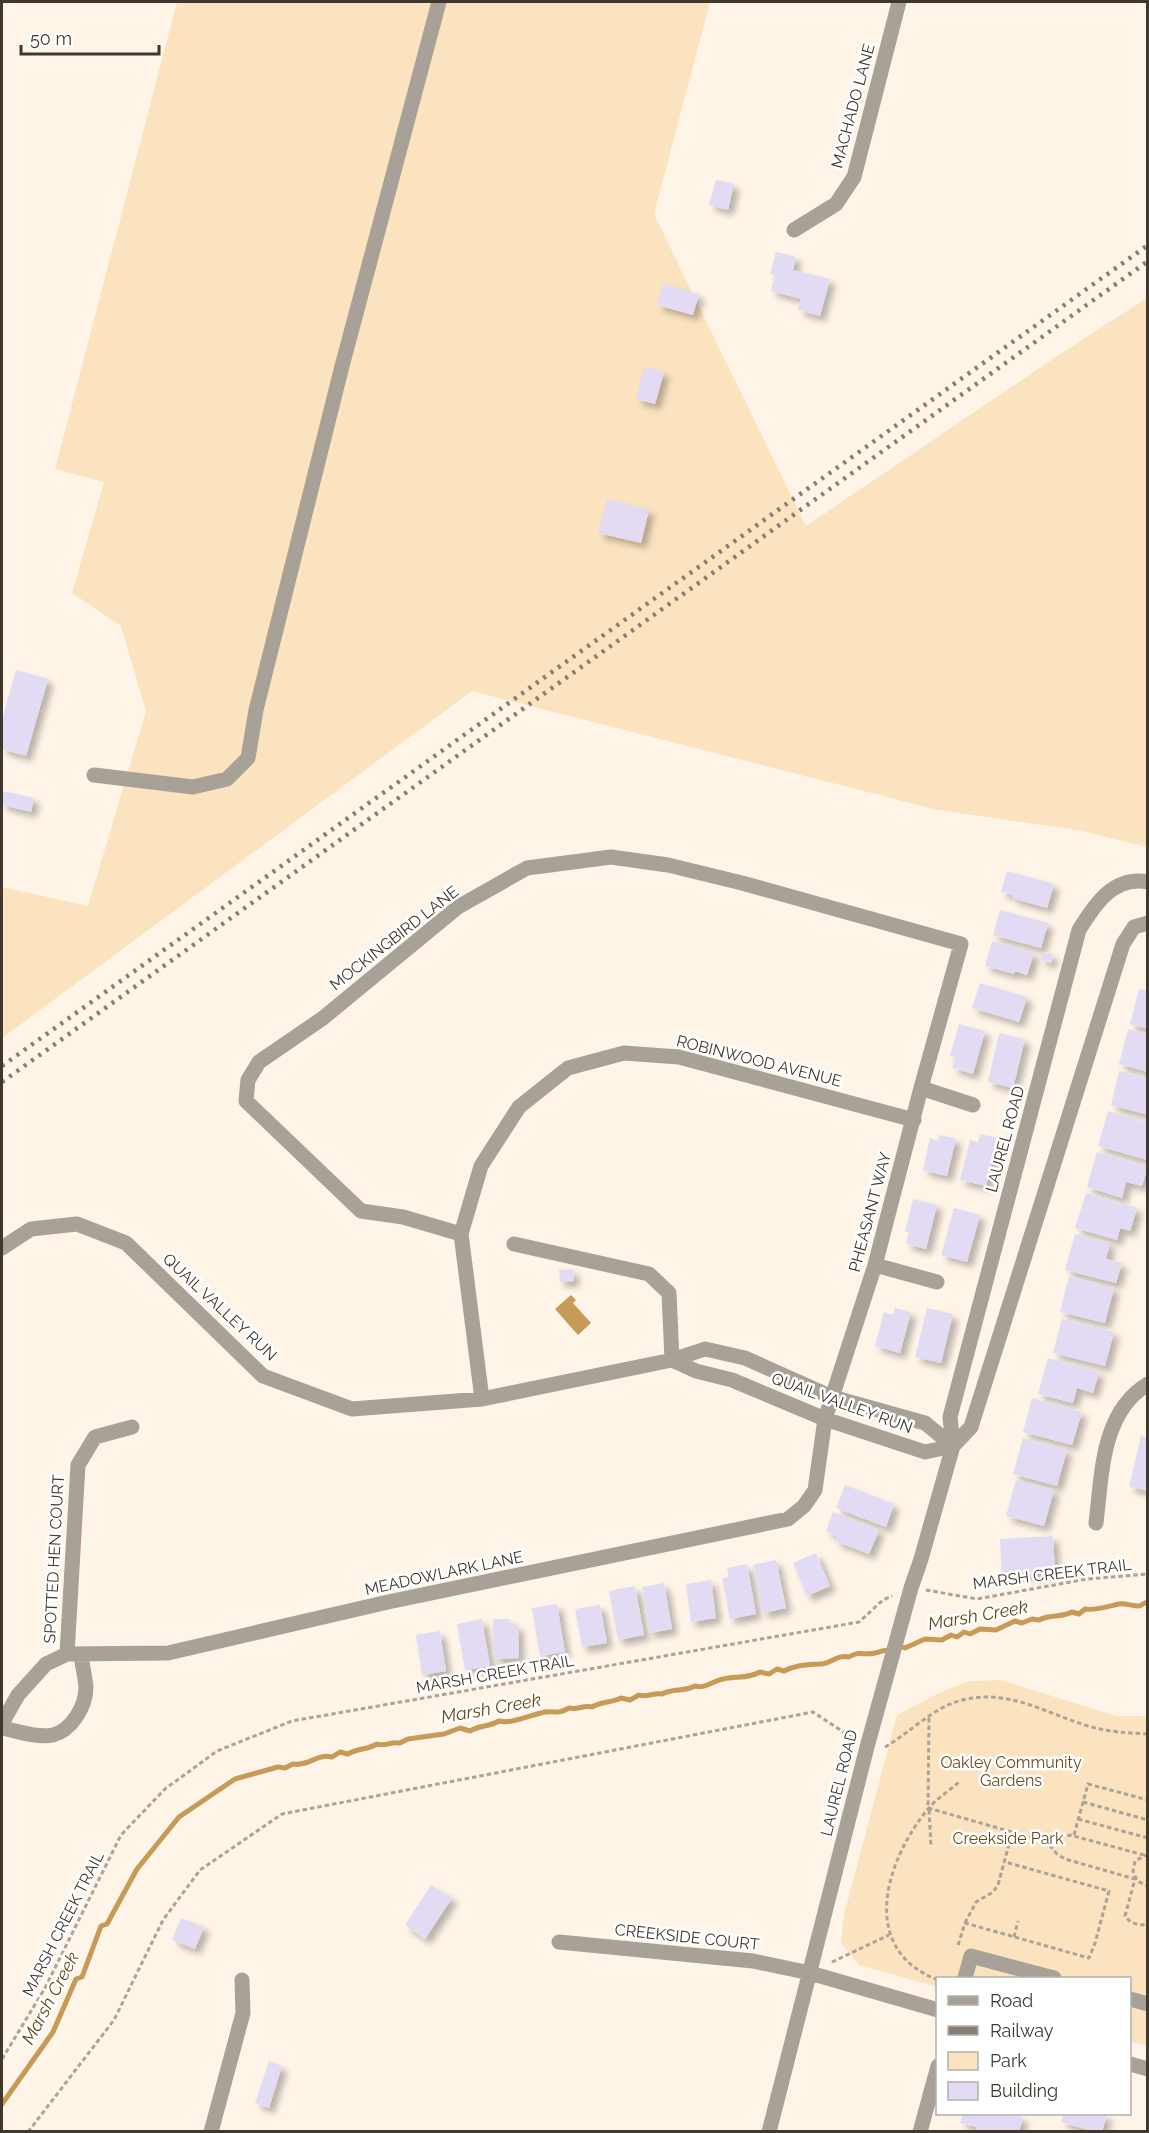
<svg xmlns="http://www.w3.org/2000/svg" width="1149" height="2133" font-family="Raleway,sans-serif">
<style>
.green{fill:#fbe3c0}
.water{fill:#c79a57}
.lines{fill:none;stroke-linecap:round;stroke-linejoin:round}
.stream{stroke:#c79a57;stroke-width:5}
.building{fill:#e2dbf3;filter:url(#shadow)}
.path{stroke:#aba398;stroke-width:3;stroke-dasharray:4.5 3;stroke-linecap:butt}
.minor{stroke:#a8a198;stroke-width:15}
.rail{stroke:#857e73;stroke-width:4.5;stroke-dasharray:3 6;stroke-linecap:butt}
.labels{text-anchor:middle;dominant-baseline:central;stroke-width:5;stroke-linejoin:round;paint-order:stroke}
.street-label{font-size:16px;fill:#3e382f;stroke:#fff}
.park-label{font-size:16px;fill:#6b4b18;stroke:#fff}
.water-label{font-size:18px;font-style:italic;fill:#674814;stroke:#fff}
</style>
<defs>
<filter id="shadow"><feDropShadow dx="5.5" dy="5.5" stdDeviation="3" flood-color="#0004"/></filter>
</defs>
<rect width="100%" height="100%" fill="#fef4e7"/>
<!-- green -->
<path class="green" d="M177,2H710L654,214L806,526L1054,358L1147,298V847L1078,830L938,810L472,691L2,1038V887L88,906L146,711L121,626L72,593L104,482L55,469Z
M1001,1680L1116,1716H1147V2046L1130,2041V1978H938L937,1987L859,1965L841,1943L844,1915L897,1715L941,1692L970,1681Z"/>
<!-- water -->
<path class="water" d="M571,1295L576,1300L573,1303L591,1323L578,1335L555,1309Z"/>
<g class="lines">
<!-- stream -->
<path class="stream" d="M2,2104L53,2032L76,1979L82,1977L101,1926L107,1924L137,1869L179,1817L235,1779L278,1767L285,1768L293,1764C307,1767 318,1753 332,1757L340,1752L348,1754C358,1748 367,1750 377,1744C386,1747 391,1741 400,1743L408,1739L444,1734L460,1728L470,1731C480,1725 489,1727 499,1721C511,1724 528,1716 541,1713C553,1709 556,1716 569,1708C578,1710 583,1705 592,1707C602,1701 611,1703 621,1698L630,1700L639,1695C648,1698 653,1692 662,1694C673,1688 684,1692 695,1686C705,1689 713,1681 723,1679C736,1676 748,1679 760,1672L769,1674L777,1669L784,1671C795,1665 809,1664 821,1664C831,1664 837,1654 849,1657C860,1650 864,1656 875,1653C882,1652 883,1649 890,1651L899,1646L905,1648L925,1639L942,1640L951,1635L957,1637L964,1632L970,1634L980,1629L996,1630L1015,1621L1022,1623L1032,1619L1039,1620C1050,1614 1061,1618 1072,1612L1079,1614L1085,1609C1094,1611 1110,1606 1119,1604C1125,1603 1132,1606 1139,1606C1142,1605 1144,1603 1148,1602"/>
</g>
<!-- building -->
<path class="building" d="M716,180L734,184L728,210L709,205Z
M776,252L796,257L793,270L830,279L820,316L798,310L801,299L771,291L775,276L770,274Z
M663,284L699,294L693,315L657,305Z
M644,367L664,372L655,404L636,399Z
M607,499L649,510L641,543L598,533Z
M16,670L48,679L26,756L2,749V720Z
M2,791L34,798L31,812L2,805Z
M1007,871L1054,884L1047,908L1012,898L1013,895L1001,892Z
M1000,910L1048,923L1041,948L993,935Z
M992,941L1034,953L1027,975L1015,971L1014,974L985,966Z
M1042,952L1053,954L1051,963L1040,960Z
M980,983L1027,997L1019,1022L972,1008Z
M1139,989L1148,991V1029L1130,1024Z
M959,1024L985,1031L973,1074L952,1068L956,1057L950,1056Z
M1128,1029L1148,1035V1072L1119,1064Z
M999,1033L1025,1039L1013,1088L988,1082Z
M1119,1071L1148,1078V1115L1111,1105Z
M1108,1111L1148,1123L1147,1160L1098,1146Z
M980,1134L997,1138L986,1186L960,1180L970,1140L978,1142Z
M940,1135L956,1139L947,1176L923,1170L930,1138L938,1141Z
M1097,1152L1148,1166L1142,1186L1126,1182L1122,1198L1087,1187Z
M1086,1193L1137,1208L1130,1231L1120,1228L1117,1240L1075,1228Z
M913,1199L937,1205L926,1249L906,1244L909,1232H905Z
M954,1208L980,1215L967,1262L941,1255Z
M1075,1234L1110,1243L1106,1259L1122,1263L1116,1283L1065,1270Z
M573,1269L574,1281L560,1282L559,1270Z
M1069,1276L1114,1288L1105,1323L1060,1312Z
M895,1308L911,1312L900,1353L875,1346L884,1312L893,1315Z
M927,1308L953,1314L941,1363L915,1357Z
M1062,1319L1114,1332L1105,1366L1053,1353Z
M1048,1358L1099,1372L1093,1393L1077,1388L1073,1403L1038,1394Z
M1032,1398L1082,1412L1072,1445L1023,1432Z
M1141,1436L1148,1438V1491L1129,1487Z
M1023,1438L1067,1450L1057,1486L1013,1474Z
M1016,1480L1054,1490L1044,1526L1006,1516Z
M845,1485L894,1504L886,1527L836,1508Z
M833,1512L879,1530L869,1554L835,1541L837,1536L826,1531Z
M1053,1536L1055,1573L1002,1576L1000,1539Z
M816,1553L830,1586L807,1596L793,1563Z
M776,1560L786,1608L763,1613L753,1565Z
M747,1564L756,1614L730,1619L722,1578L729,1577L727,1568Z
M711,1580L716,1618L691,1622L686,1584Z
M664,1583L672,1629L649,1633L642,1587Z
M635,1586L644,1635L618,1640L609,1591Z
M557,1604L565,1652L540,1656L532,1608Z
M600,1605L607,1643L582,1647L575,1609Z
M482,1619L490,1666L465,1670L457,1624Z
M493,1619H509V1625H518L519,1658L494,1659Z
M440,1631L446,1671L422,1675L416,1635Z
M431,1885L452,1898L425,1939L405,1925Z
M181,1918L204,1927L195,1949L172,1940Z
M269,2061L282,2066L269,2108L255,2103Z
M963,2114H1009L1023,2117L1019,2132H976L977,2127L960,2123Z
M1064,2114H1107L1102,2132H1095L1061,2122Z"/>
<g class="lines">
<!-- path -->
<path class="path" d="M926,1590L977,1599L1087,1579L1148,1574
M929,1718L928,1808L1047,1842
M885,1747C908,1734 933,1708 959,1701C1006,1687 1045,1713 1088,1726C1108,1732 1127,1733 1148,1734
M1083,1802L1148,1820
M929,1810L931,1846
M1078,1819L1148,1838
M1074,1835L1088,1784L1148,1800
M1148,1854L1135,1861L1133,1871L1137,1881L1148,1886
M1144,1855L1070,1835L1047,1842L1057,1854L1065,1859L1135,1879L1125,1916C1130,1923 1135,1924 1143,1925L1148,1920
M965,1923L976,1902L993,1892L998,1885L1012,1833
M1014,1937L1018,1921
M958,1945L965,1923L1089,1958L1095,1943L1109,1891L1005,1862
M832,1962L889,1935
M938,1980C857,1949 886,1860 928,1809C936,1799 949,1791 959,1782
M2,2059L45,1988L121,1835L165,1789L217,1751L292,1721L859,1622L883,1600L892,1596
M28,2132L114,2020L163,1920L200,1870L282,1814L813,1712L854,1739"/>
<!-- minor -->
<path class="minor" d="M794,230L836,204L854,177L899,2
M94,775L193,787L227,779L248,758L256,710L341,370L439,2
M921,1088L973,1105
M514,1244L649,1274L669,1293L672,1360
M2,1248L31,1229L77,1224L126,1243L263,1376L352,1409L482,1399L672,1360L705,1349L745,1358L832,1397L925,1423L953,1446
M875,1265L937,1282
M672,1360L696,1371L732,1380L825,1419L925,1452L953,1446
M482,1399L461,1234L481,1166L519,1107L568,1068L624,1053L679,1057L914,1120
M953,1446L971,1427L1123,944L1134,927L1148,923
M1096,1523C1102,1475 1101,1412 1148,1384
M67,1654L78,1465L95,1437L132,1427
M2,1723L18,1695L46,1664L67,1654L168,1653L388,1602L788,1519L804,1506L815,1490L825,1419L875,1265L921,1088L961,944L742,883L668,865L611,857L527,868L458,907L323,1018L259,1062L248,1080L246,1101L361,1211L403,1217L461,1234
M2,1728C17,1731 37,1738 53,1735C72,1730 86,1706 86,1687C85,1676 82,1665 81,1654
M559,1942L753,1961L810,1973L938,2010
M965,1978L971,1956L1054,1978
M1130,1999L1148,2004
M1130,2064L1148,2069
M211,2132L243,2013L242,1980
M769,2132L867,1747L911,1588L921,1559L953,1446L950,1417L1079,930C1095,904 1114,875 1148,882
M920,2132L938,2066"/>
<!-- rail -->
<path class="rail" d="M2,1066L1148,245
M2,1082L1148,261"/>
</g>
<g class="labels">
<!-- street labels -->
<g class="street-label">
<text transform="translate(853 106) rotate(-75)">MACHADO LANE</text>
<text transform="translate(394 938) rotate(-38)">MOCKINGBIRD LANE</text>
<text transform="translate(759 1061) rotate(14)">ROBINWOOD AVENUE</text>
<text transform="translate(1005 1139) rotate(-75)">LAUREL ROAD</text>
<text transform="translate(870 1212) rotate(-75)">PHEASANT WAY</text>
<text transform="translate(220 1307) rotate(43)">QUAIL VALLEY RUN</text>
<text transform="translate(842 1403) rotate(20)">QUAIL VALLEY RUN</text>
<text transform="translate(54 1559) rotate(-87)">SPOTTED HEN COURT</text>
<text transform="translate(444 1573) rotate(-12)">MEADOWLARK LANE</text>
<text transform="translate(1052 1574) rotate(-7)">MARSH CREEK TRAIL</text>
<text transform="translate(495 1674) rotate(-10)">MARSH CREEK TRAIL</text>
<text transform="translate(839 1783) rotate(-76)">LAUREL ROAD</text>
<text transform="translate(63 1924) rotate(-63)">MARSH CREEK TRAIL</text>
<text transform="translate(687 1937) rotate(6)">CREEKSIDE COURT</text>
</g>
<!-- park labels -->
<g class="park-label">
<text x="1011" y="1762">Oakley Community<tspan x="1011" dy="18">Gardens</tspan></text>
<text x="1008" y="1838">Creekside Park</text>
</g>
<!-- water labels -->
<g class="water-label">
<text transform="translate(978 1615) rotate(-10)">Marsh Creek</text>
<text transform="translate(491 1708) rotate(-10)">Marsh Creek</text>
<text transform="translate(50 1998) rotate(-62)">Marsh Creek</text>
</g>
</g>
<!-- border -->
<rect width="1149" height="2133" fill="none" stroke="#3e382f" stroke-width="6"/>
<!-- legend -->
<rect x="936" y="1977" width="195" height="138" fill="#ffffff" stroke="#b2afac" stroke-width="1.5"/>
<rect x="948" y="1996" width="30" height="9" fill="#a8a198" stroke="#b2afac" stroke-width="1.5"/>
<text x="990" y="2007" font-size="18" fill="#3e382f">Road</text>
<rect x="948" y="2026" width="30" height="9" fill="#857e73" stroke="#b2afac" stroke-width="1.5"/>
<text x="990" y="2037" font-size="18" fill="#3e382f">Railway</text>
<rect x="948" y="2052" width="30" height="18" fill="#fbe3c0" stroke="#b2afac" stroke-width="1.5"/>
<text x="990" y="2067" font-size="18" fill="#3e382f">Park</text>
<rect x="948" y="2082" width="30" height="18" fill="#e2dbf3" stroke="#b2afac" stroke-width="1.5"/>
<text x="990" y="2097" font-size="18" fill="#3e382f">Building</text>
<!-- scale -->
<path d="M21 45v9h138v-9" fill="none" stroke="#3e382f" stroke-width="3"/>
<text x="30" y="45" font-size="18" fill="#3e382f" stroke="#ffffff" stroke-width="4.5" paint-order="stroke">50 m</text>
</svg>
